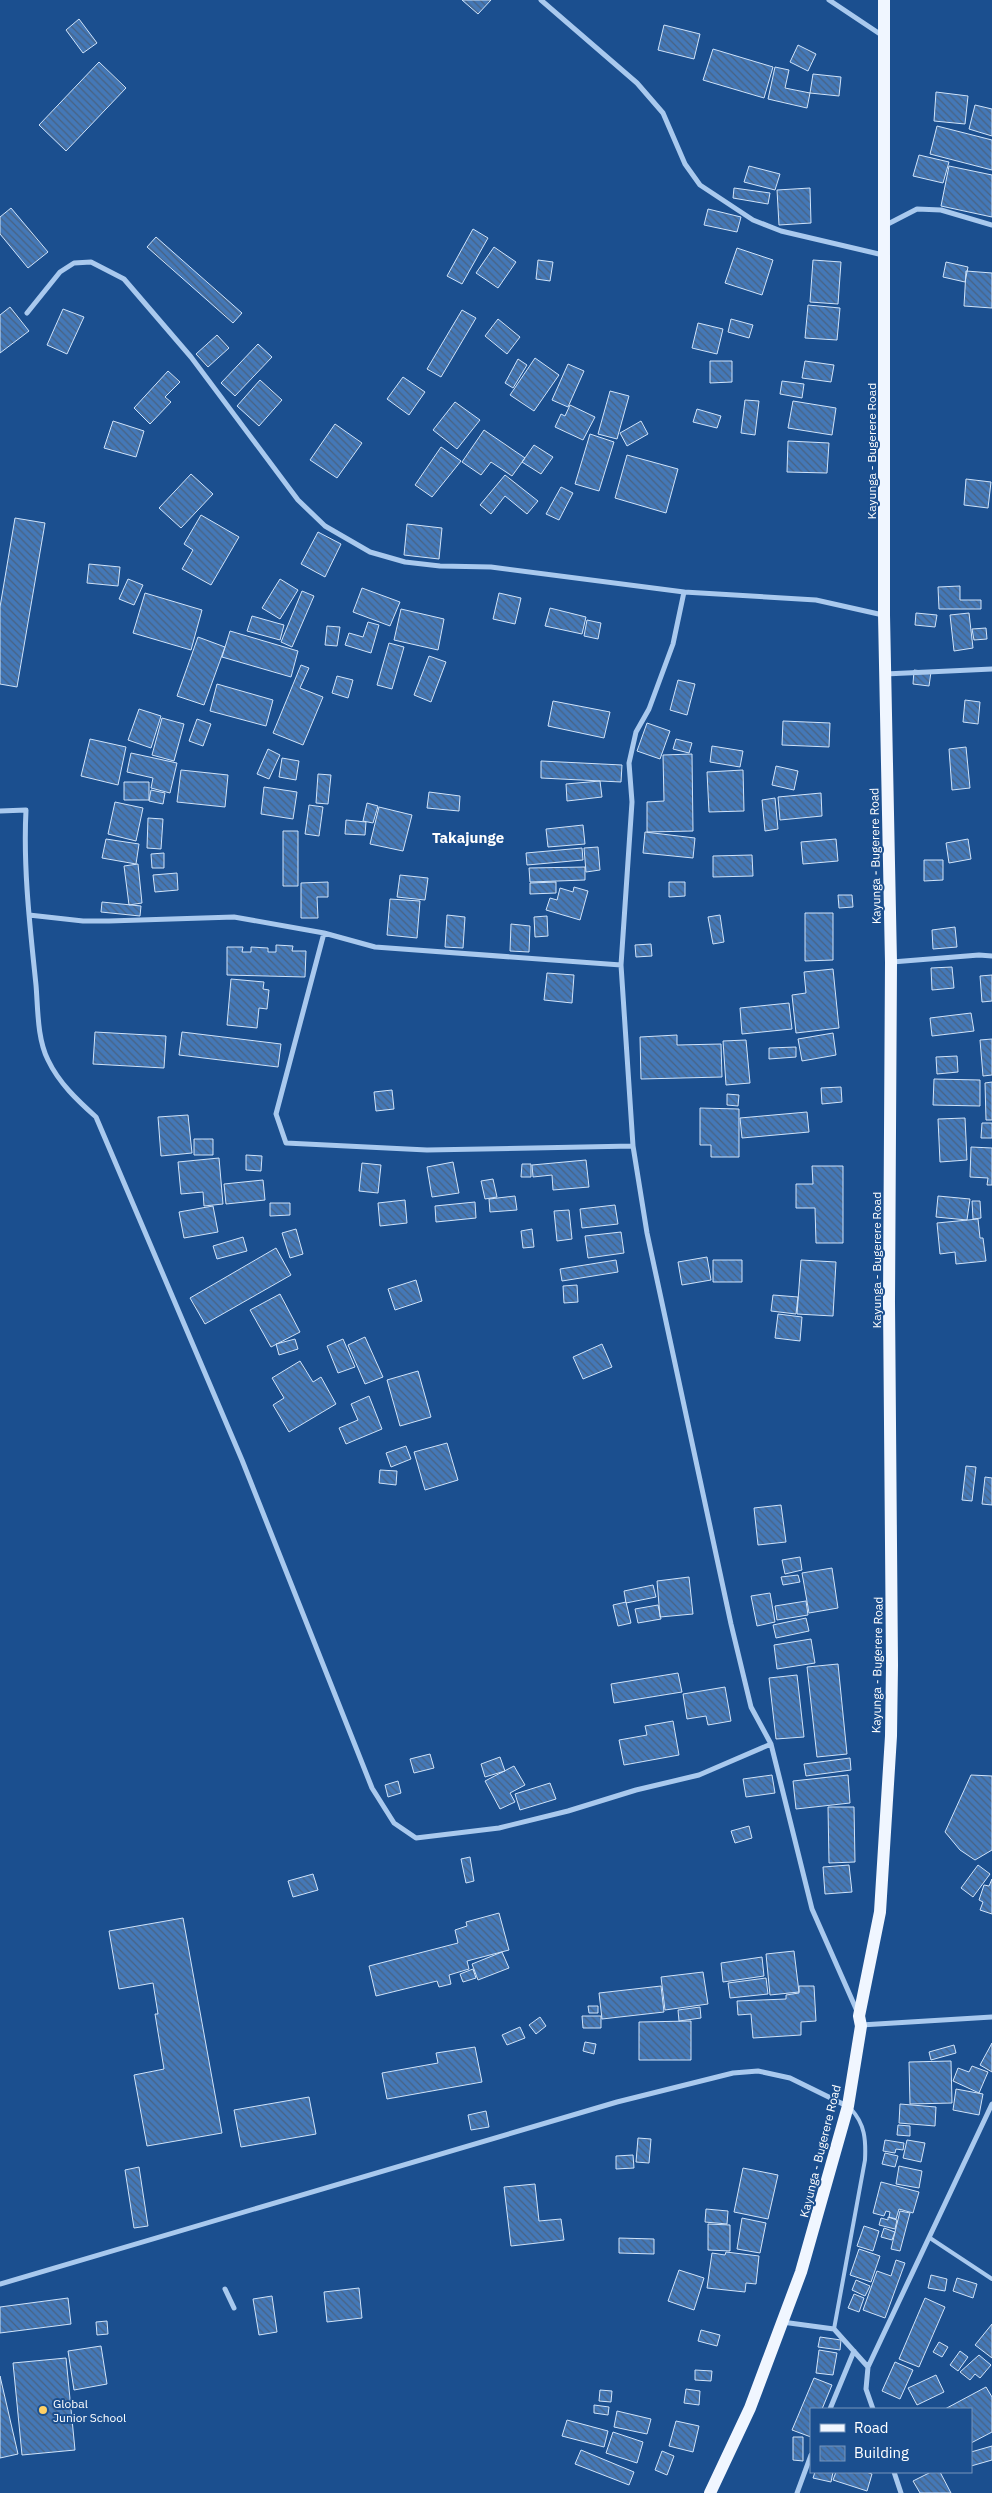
<svg xmlns="http://www.w3.org/2000/svg" width="992" height="2493" font-family="'IBM Plex Sans',sans-serif">
<style>
.building{fill:url(#building-back-hatch);stroke:#cfe3fa}
.lines{fill:none;stroke-linecap:round;stroke-linejoin:round}
.lane{stroke:#a9c9ee;stroke-width:4}
.street{stroke:#a9c9ee;stroke-width:5}
.primary{stroke:#f0f6ff;stroke-width:12}
.poi-dot{fill:#ffd166;stroke:#1b4f8f;stroke-width:2}
.labels{text-anchor:middle;dominant-baseline:central;stroke-width:4;stroke-linejoin:round;paint-order:stroke}
.street-label{font-size:12px;fill:#fff;stroke:#1b4f8f}
.poi-label{font-size:12px;fill:#fff;stroke:#1b4f8f;text-anchor:start}
.quarter-label{font-size:15px;font-weight:bold;fill:#fff;stroke:#1b4f8f}
</style>
<defs>
<pattern id="building-back-hatch" width="6" height="6" patternUnits="userSpaceOnUse" patternTransform="scale(1.25)"><rect width="6" height="6" fill="#4478b7"/><path d="M-1 5l2 2M0 0l6 6M5-1l2 2" fill="none" stroke="#486282"/></pattern>
</defs>
<rect width="100%" height="100%" fill="#1b4f8f"/>
<!-- building -->
<path class="building" d="M462,0H491L478,14Z
M79,19L97,43L83,53L66,30Z
M664,25L700,34L694,59L658,50Z
M798,45L816,54L808,71L790,62Z
M713,49L773,67L764,98L703,80Z
M99,62L126,88L66,151L39,125Z
M775,67L789,70L785,88L810,93L807,108L768,99Z
M813,74L841,77L839,96L810,93Z
M936,92L968,96L965,124L934,121Z
M975,105L992,109V136L969,129Z
M937,126L992,140V170L930,154Z
M919,155L949,162L943,183L913,176Z
M749,166L780,174L775,190L744,182Z
M949,166L992,175V217L941,206Z
M734,188L770,193L768,204L733,198Z
M810,188L811,223L779,225L777,190Z
M11,208L48,252L28,268L0,234V217Z
M708,209L741,217L737,232L704,225Z
M473,229L488,238L462,284L447,276Z
M156,237L242,313L233,323L147,247Z
M494,247L516,262L498,288L476,273Z
M737,248L773,260L762,295L725,283Z
M538,260L553,262L550,281L536,279Z
M813,260L841,262L838,304L810,302Z
M946,262L968,267L965,282L943,277Z
M966,271L992,273V308L964,306Z
M808,305L840,308L837,340L805,338Z
M10,307L29,331L0,353V315Z
M63,309L84,317L67,354L47,345Z
M462,310L476,318L441,377L427,369Z
M498,319L520,337L507,354L485,336Z
M731,319L753,325L749,338L728,332Z
M698,323L723,329L717,354L692,348Z
M217,335L229,348L208,367L196,354Z
M258,344L272,357L235,396L221,383Z
M535,358L559,375L534,411L510,395Z
M518,359L527,365L513,388L505,383Z
M710,361H732V382L710,383Z
M805,361L834,365L831,382L802,378Z
M568,364L584,371L568,407L552,400Z
M168,371L180,382L165,397L171,402L150,424L134,408Z
M403,377L425,392L409,415L387,399Z
M260,380L282,400L259,426L237,406Z
M782,381L804,384L802,398L780,394Z
M610,391L629,396L617,439L598,434Z
M745,400L759,401L755,435L741,433Z
M793,401L836,408L832,435L788,428Z
M455,402L480,420L457,449L433,430Z
M570,405L595,417L583,440L555,427L561,414L565,416Z
M697,409L721,416L717,428L693,422Z
M113,421L144,431L136,457L104,448Z
M641,421L648,434L627,446L620,433Z
M335,424L362,443L337,478L310,460Z
M484,430L525,458L512,476L491,462L481,475L462,462Z
M590,434L614,442L599,491L575,484Z
M788,441L829,443L827,473L787,472Z
M534,445L553,457L541,474L522,462Z
M441,447L461,461L432,497L415,485Z
M627,455L678,469L666,513L615,498Z
M191,474L213,494L181,528L159,508Z
M505,475L538,501L527,514L505,496L491,514L480,505Z
M966,479L991,482L988,508L964,505Z
M561,487L573,493L559,520L546,514Z
M201,515L239,537L211,585L182,569L193,550L184,544Z
M15,518L45,523L17,687L0,684V607Z
M407,524L442,528L439,559L404,555Z
M318,532L341,544L325,577L301,564Z
M89,564L120,567L118,586L87,583Z
M128,579L143,585L134,605L119,599Z
M280,579L298,590L280,619L262,608Z
M960,586V600H981V609H939L938,587Z
M362,588L400,602L390,626L353,612Z
M302,591L314,596L292,647L281,642Z
M145,593L202,610L191,650L133,633Z
M499,593L521,598L515,624L493,619Z
M550,608L586,617L582,634L545,626Z
M401,609L444,619L438,650L394,640Z
M916,613L937,615L935,627L915,625Z
M969,613L973,648L954,651L950,615Z
M252,616L284,625L280,640L247,631Z
M587,620L601,623L598,639L584,636Z
M368,622L379,625L371,653L345,645L349,633L363,637Z
M327,626L340,627L337,646L325,645Z
M986,628L987,639L974,640L972,629Z
M230,631L298,651L291,677L222,657Z
M198,637L225,647L204,705L177,696Z
M389,643L404,647L392,689L377,685Z
M429,656L446,662L431,702L414,695Z
M301,665L309,668L300,688L323,697L303,745L273,733Z
M914,670L931,672L929,686L913,684Z
M337,676L353,680L348,698L332,693Z
M678,680L695,684L687,715L670,710Z
M217,684L273,700L266,726L210,711Z
M965,700L980,702L978,724L963,722Z
M553,701L610,712L604,738L548,726Z
M139,709L161,716L151,748L128,740Z
M162,718L184,724L174,761L152,755Z
M197,719L211,724L203,746L189,741Z
M783,721L830,723L829,747L782,745Z
M647,723L670,731L660,759L637,751Z
M90,739L126,747L118,785L81,776Z
M676,739L692,743L689,753L673,749Z
M712,746L743,751L740,767L710,762Z
M966,747L970,788L952,790L949,749Z
M268,749L280,755L269,779L257,774Z
M131,753L177,763L170,793L151,788L153,778L127,772Z
M692,754L693,831L647,832V802L664,801L663,755Z
M282,758L299,761L296,780L279,777Z
M541,761L622,765L621,782L541,778Z
M776,766L798,771L794,790L772,785Z
M181,770L228,775L225,807L177,802Z
M743,770L744,811L709,812L707,772Z
M318,774L331,775L328,804L316,803Z
M600,781L602,797L567,801L566,784Z
M124,782H149V800H124Z
M264,787L297,792L293,819L261,814Z
M151,790L165,793L163,804L149,801Z
M429,792L460,796L459,811L427,808Z
M821,793L822,816L780,820L778,797Z
M775,798L778,829L765,831L762,800Z
M115,802L143,808L136,841L108,834Z
M367,803L378,806L373,823L363,821Z
M309,805L323,807L319,836L305,834Z
M379,807L412,815L403,851L370,844Z
M148,818L163,819L161,849L147,848Z
M346,820L366,822L365,835L345,834Z
M583,825L585,844L548,847L546,829Z
M283,831H298V886H283Z
M645,832L695,838L693,858L643,853Z
M106,839L139,844L136,864L102,858Z
M836,839L838,861L803,864L801,842Z
M968,839L971,859L949,863L946,843Z
M598,847L600,870L586,872L584,848Z
M582,848L583,860L527,865L526,853Z
M164,853V868H152L151,854Z
M752,855L753,876L713,877V856Z
M924,860H943V880L924,881Z
M138,864L142,903L129,905L124,866Z
M585,867V880L530,882L529,868Z
M177,873L178,890L155,892L153,875Z
M400,875L428,878L425,900L397,897Z
M328,882V897H317L318,918H301V883Z
M556,882V893L530,894V883Z
M669,882H685V896L669,897Z
M574,887L588,891L580,920L546,910L550,898L557,900L560,888L573,892Z
M838,895H852L853,907L839,908Z
M390,899L420,901L417,938L387,935Z
M102,902L141,906L140,916L101,912Z
M805,913H833V960L805,961Z
M447,915L465,917L463,948L445,947Z
M720,915L724,942L713,944L708,917Z
M547,916L548,936L535,937L534,917Z
M511,924L530,926L529,952L510,951Z
M955,927L957,947L933,949L932,930Z
M651,944L652,956L636,957L635,945Z
M276,945L293,946L292,951H306L305,977L227,975V947H243L242,952H251V947L268,948V952H276Z
M952,967L954,988L932,990L931,968Z
M833,969L839,1028L796,1033L792,995L806,993L804,972Z
M547,973L574,975L572,1003L544,1000Z
M992,975V1001L982,1002L980,976Z
M231,979L264,982L263,989L269,990L267,1009L259,1008L257,1028L227,1025Z
M789,1003L792,1029L742,1034L740,1008Z
M971,1013L974,1031L932,1036L930,1018Z
M95,1032L166,1036L164,1068L93,1064Z
M182,1032L281,1044L278,1067L179,1055Z
M833,1033L836,1055L802,1061L798,1039Z
M677,1035V1045L721,1044L722,1077L641,1079L640,1037Z
M992,1039V1075L983,1076L980,1040Z
M746,1040L750,1083L726,1085L723,1041Z
M796,1047V1057L769,1059V1048Z
M957,1056L958,1072L937,1074L936,1057Z
M934,1079L980,1080V1106L933,1105Z
M992,1082V1120H986L985,1083Z
M841,1087L842,1102L822,1104L821,1088Z
M392,1090L394,1109L376,1111L374,1092Z
M727,1094L739,1095L738,1106L727,1105Z
M700,1108L739,1109V1157H711V1145H700Z
M807,1112L809,1132L742,1138L740,1118Z
M188,1115L192,1153L161,1156L158,1117Z
M965,1118L967,1160L940,1162L938,1119Z
M982,1123H992V1138H981Z
M194,1139H213V1155H194Z
M971,1147L992,1148V1185H987L988,1178L970,1177Z
M246,1155L262,1156L261,1171L246,1170Z
M219,1158L223,1204L204,1206L203,1192L181,1194L178,1162Z
M586,1160L589,1187L553,1190L552,1175L533,1177L532,1165Z
M453,1162L459,1193L432,1197L427,1167Z
M362,1163L381,1165L378,1193L359,1191Z
M522,1164H531V1177H521Z
M812,1166H843V1243H816L815,1208H796V1184H813Z
M493,1179L497,1197L485,1199L481,1181Z
M263,1180L265,1200L226,1204L224,1184Z
M515,1196L517,1210L490,1212L489,1199Z
M938,1196L970,1199L967,1220L936,1217Z
M405,1200L407,1223L380,1226L378,1203Z
M972,1201H980L981,1218L973,1219Z
M475,1202L476,1218L436,1222L435,1206Z
M270,1203H290V1215L270,1216Z
M615,1205L618,1224L582,1228L580,1209Z
M213,1206L218,1232L184,1238L179,1212Z
M569,1210L572,1239L557,1241L554,1211Z
M978,1219L980,1238H983L986,1261L956,1264L955,1252L940,1254L937,1223Z
M296,1229L303,1254L290,1258L282,1233Z
M532,1229L534,1247L523,1248L521,1231Z
M621,1232L624,1253L588,1258L585,1236Z
M243,1237L247,1251L217,1259L213,1246Z
M276,1248L291,1275L205,1324L190,1298Z
M707,1257L711,1280L682,1285L678,1262Z
M616,1260L618,1272L562,1281L560,1269Z
M713,1260H742V1282H713Z
M801,1260L836,1262L833,1316L797,1314Z
M416,1280L422,1301L395,1310L388,1289Z
M577,1285L578,1302L564,1303L563,1286Z
M280,1294L300,1332L271,1347L250,1310Z
M773,1295L798,1297L796,1314L771,1311Z
M778,1314L802,1317L800,1341L775,1338Z
M365,1337L383,1377L365,1384L348,1345Z
M295,1339L298,1349L279,1355L276,1344Z
M343,1339L355,1367L338,1373L327,1346Z
M602,1344L612,1367L583,1379L573,1357Z
M300,1361L313,1382L321,1377L336,1404L289,1432L273,1405L284,1398L272,1378Z
M418,1371L431,1417L400,1426L387,1380Z
M369,1396L382,1429L346,1444L339,1428L358,1420L351,1404Z
M447,1443L458,1480L425,1490L414,1452Z
M406,1446L411,1459L391,1467L386,1453Z
M966,1466L976,1467L972,1501L962,1500Z
M380,1470L397,1471L396,1485L379,1483Z
M985,1477L992,1478V1505L982,1504Z
M781,1505L786,1542L758,1545L754,1508Z
M800,1557L802,1570L785,1574L782,1560Z
M832,1568L838,1608L809,1613L802,1573Z
M798,1575L800,1582L783,1585L781,1577Z
M689,1577L693,1614L660,1617L657,1581Z
M653,1585L656,1597L626,1603L624,1591Z
M770,1593L775,1622L757,1626L751,1596Z
M806,1601L808,1615L777,1620L775,1606Z
M626,1602L631,1623L618,1626L613,1605Z
M658,1605L661,1619L638,1623L635,1609Z
M806,1618L809,1631L776,1638L773,1625Z
M811,1639L815,1663L777,1669L774,1645Z
M838,1664L847,1754L817,1757L807,1667Z
M678,1673L682,1692L614,1703L611,1684Z
M797,1675L804,1737L776,1739L769,1678Z
M725,1687L731,1721L708,1725L706,1716L687,1719L683,1694Z
M673,1721L679,1755L624,1765L619,1740L647,1735L645,1726Z
M430,1754L434,1768L414,1773L410,1759Z
M500,1757L505,1771L485,1777L481,1764Z
M850,1758L851,1770L806,1776L804,1764Z
M514,1766L525,1785L510,1793L515,1802L500,1809L485,1781Z
M772,1775L775,1793L746,1797L743,1779Z
M848,1775L850,1803L796,1809L793,1781Z
M971,1775L992,1776V1850L975,1860L960,1850L945,1832Z
M398,1781L401,1793L388,1797L385,1785Z
M550,1783L556,1799L520,1810L515,1794Z
M828,1807H854L855,1862L829,1863Z
M749,1826L752,1838L735,1843L731,1831Z
M470,1857L474,1881L466,1883L461,1859Z
M849,1865L852,1892L825,1894L823,1867Z
M978,1865L990,1874L973,1897L961,1888Z
M313,1874L318,1890L293,1897L288,1881Z
M992,1879V1914L980,1910L983,1902L979,1900L984,1885L989,1886Z
M499,1913L509,1950L467,1961L469,1969L449,1975L451,1984L439,1987L437,1981L376,1996L369,1966L458,1943L455,1930L467,1926L466,1922Z
M183,1918L222,2133L147,2146L134,2075L164,2069L155,2014H158L153,1983L119,1989L109,1931Z
M794,1951L799,1992L770,1995L766,1954Z
M502,1952L509,1968L478,1980L472,1964Z
M762,1957L764,1976L723,1982L721,1963Z
M473,1969L476,1978L463,1982L460,1974Z
M703,1972L708,2004L665,2010L661,1977Z
M766,1978L768,1994L730,1998L728,1983Z
M661,1986L664,2012L602,2019L599,1993Z
M799,1986H814L816,2021L801,2022V2035L753,2038L751,2014L738,2015L737,2001L786,1999V1995L799,1993Z
M588,2006H598V2013H589Z
M700,2007L701,2018L679,2021L678,2010Z
M582,2016H601V2028H583Z
M540,2017L546,2026L536,2034L529,2025Z
M691,2021V2060H639V2022Z
M520,2027L525,2038L507,2045L502,2035Z
M585,2042L596,2044L594,2054L583,2051Z
M992,2043V2072L980,2065Z
M954,2045L956,2053L931,2060L929,2052Z
M475,2047L482,2082L387,2099L382,2073L438,2063L436,2053Z
M951,2061L952,2103L910,2104L909,2062Z
M972,2066L988,2072L979,2093L953,2081L958,2068L969,2072Z
M956,2089L983,2094L979,2115L953,2110Z
M309,2097L316,2134L241,2147L234,2110Z
M900,2104L936,2107L935,2126L899,2123Z
M486,2111L489,2127L471,2130L468,2115Z
M898,2125L910,2126V2136L897,2135Z
M638,2138L651,2139L649,2163L636,2162Z
M885,2140L904,2143L903,2150L896,2149L895,2153L883,2151Z
M907,2140L925,2143L921,2162L903,2158Z
M885,2153L898,2156L895,2167L882,2164Z
M633,2155L634,2168L616,2169V2156Z
M899,2166L922,2171L919,2188L896,2184Z
M139,2167L148,2226L134,2228L125,2170Z
M743,2168L778,2175L768,2219L734,2212Z
M881,2182L919,2192L913,2213L899,2209L896,2219L889,2217L890,2212L886,2211L884,2216L873,2213Z
M535,2184L539,2221L561,2219L564,2240L511,2246L504,2187Z
M706,2209L728,2211L727,2224L705,2222Z
M900,2211L910,2213L900,2251L891,2249Z
M888,2217L897,2220L895,2229L879,2225L881,2218L888,2220Z
M742,2218L766,2223L760,2253L737,2249Z
M708,2224L730,2225V2251L708,2250Z
M864,2226L879,2231L873,2251L857,2246Z
M884,2228L895,2232L892,2240L881,2237Z
M619,2238L654,2239V2254L619,2253Z
M859,2249L880,2256L871,2282L850,2275Z
M726,2252L759,2256L756,2284L746,2283L745,2292L707,2288L712,2253L725,2255Z
M896,2260L905,2263L885,2318L863,2310L877,2271L891,2276Z
M679,2270L704,2278L694,2310L668,2301Z
M931,2275L947,2279L945,2291L928,2288Z
M957,2278L977,2284L973,2298L953,2291Z
M856,2280L870,2286L865,2296L852,2290Z
M359,2288L362,2318L327,2322L324,2292Z
M854,2294L864,2298L859,2312L848,2308Z
M272,2296L277,2332L259,2335L253,2299Z
M68,2298L71,2324L0,2333V2307Z
M925,2298L945,2307L919,2367L899,2359Z
M107,2321L108,2334L97,2335L96,2322Z
M992,2324V2358L975,2345Z
M701,2330L720,2335L717,2346L698,2341Z
M820,2337L841,2340L840,2350L818,2347Z
M939,2342L948,2347L942,2357L933,2352Z
M101,2346L107,2384L74,2390L68,2351Z
M819,2350L837,2353L833,2375L816,2373Z
M960,2351L968,2357L958,2371L950,2365Z
M979,2355L991,2365L980,2378L975,2374L970,2380L960,2372Z
M66,2358L75,2450L22,2455L13,2363Z
M895,2362L913,2370L900,2399L882,2391Z
M695,2370L712,2371L711,2381L695,2380Z
M936,2375L944,2392L917,2405L908,2388Z
M0,2376L18,2454L0,2458Z
M814,2378L832,2385L822,2409H811V2437L792,2430Z
M986,2387L992,2397V2432L971,2443V2409H945Z
M686,2389L700,2391L699,2405L684,2403Z
M600,2390L612,2391L611,2402L599,2401Z
M594,2405L609,2407L608,2415L594,2413Z
M617,2411L651,2419L647,2434L614,2427Z
M567,2420L608,2431L604,2447L562,2436Z
M676,2421L699,2426L693,2452L669,2446Z
M613,2432L643,2442L637,2463L606,2453Z
M793,2437H803V2461L793,2460Z
M992,2446V2460L971,2466V2452Z
M581,2450L634,2472L629,2485L575,2464Z
M662,2451L674,2456L667,2475L655,2470Z
M815,2472H833L831,2482L813,2478Z
M836,2472H866L872,2474L867,2491L833,2480Z
M931,2472H940L951,2493H920L913,2481Z"/>
<g class="lines">
<!-- lane -->
<path class="lane" d="M930,2238L992,2279
M834,2329L865,2160C866,2140 865,2124 851,2109"/>
<!-- street -->
<path class="street" d="M541,0L637,83L663,113L685,164L700,185L753,220L781,231L883,255
M829,0L883,36
M886,225L917,209L941,210L992,225
M27,313L60,272L74,263L91,262L124,279L191,357L298,500L325,526L370,552L405,562L440,566L491,567L684,592L816,600L883,615
M684,592L673,644L649,709L636,732L629,763L632,802L621,965L633,1146L647,1233L731,1624L751,1707L771,1744L812,1909L857,2011
M885,674L992,669
M0,811L26,810C23,868 30,927 36,985C38,1008 37,1038 48,1060C59,1083 77,1100 96,1117L242,1460L372,1788L394,1823L416,1838L499,1828L568,1811L636,1790L699,1775L771,1744
M29,915L83,921H109L234,917L324,933L375,947L621,965
M324,933L276,1114L286,1143L427,1150L633,1146
M892,962L979,955L992,956
M861,2025L992,2017
M0,2284L617,2102L733,2073L758,2071L790,2078L847,2106
M225,2289L234,2308
M782,2322L834,2329L868,2367L866,2389L873,2409
M868,2367L992,2104
M830,2409L854,2351
M894,2472L901,2493
M797,2493L811,2455"/>
<!-- primary -->
<path class="primary" d="M710,2493L750,2408L801,2272L848,2106L861,2026L859,2016L880,1912L891,1736L892,1665L889,1302L891,962L884,615V0"/>
</g>
<!-- markers -->
<circle class="poi-dot" cx="43" cy="2410" r="5"/>
<g class="labels">
<!-- street labels -->
<g class="street-label">
<text transform="translate(871 451) rotate(-90)">Kayunga - Bugerere Road</text>
<text transform="translate(875 856) rotate(-91)">Kayunga - Bugerere Road</text>
<text transform="translate(876 1260) rotate(-90)">Kayunga - Bugerere Road</text>
<text transform="translate(877 1665) rotate(-89)">Kayunga - Bugerere Road</text>
<text transform="translate(820 2151) rotate(-76)">Kayunga - Bugerere Road</text>
</g>
<!-- poi labels -->
<g class="poi-label">
<text x="53" y="2403">Global<tspan x="53" dy="14">Junior School</tspan></text>
</g>
<!-- quarter labels -->
<g class="quarter-label">
<text x="468" y="837">Takajunge</text>
</g>
</g>
<!-- legend -->
<rect x="810" y="2408" width="162" height="65" fill="#1b4f8f" stroke="#7695bc"/>
<rect x="820" y="2424" width="25" height="8" fill="#f0f6ff" stroke="#7695bc"/>
<text x="854" y="2433" font-size="15" fill="#ffffff">Road</text>
<rect x="820" y="2446" width="25" height="15" fill="url(#building-back-hatch)" stroke="#7695bc"/>
<text x="854" y="2458" font-size="15" fill="#ffffff">Building</text>
</svg>
